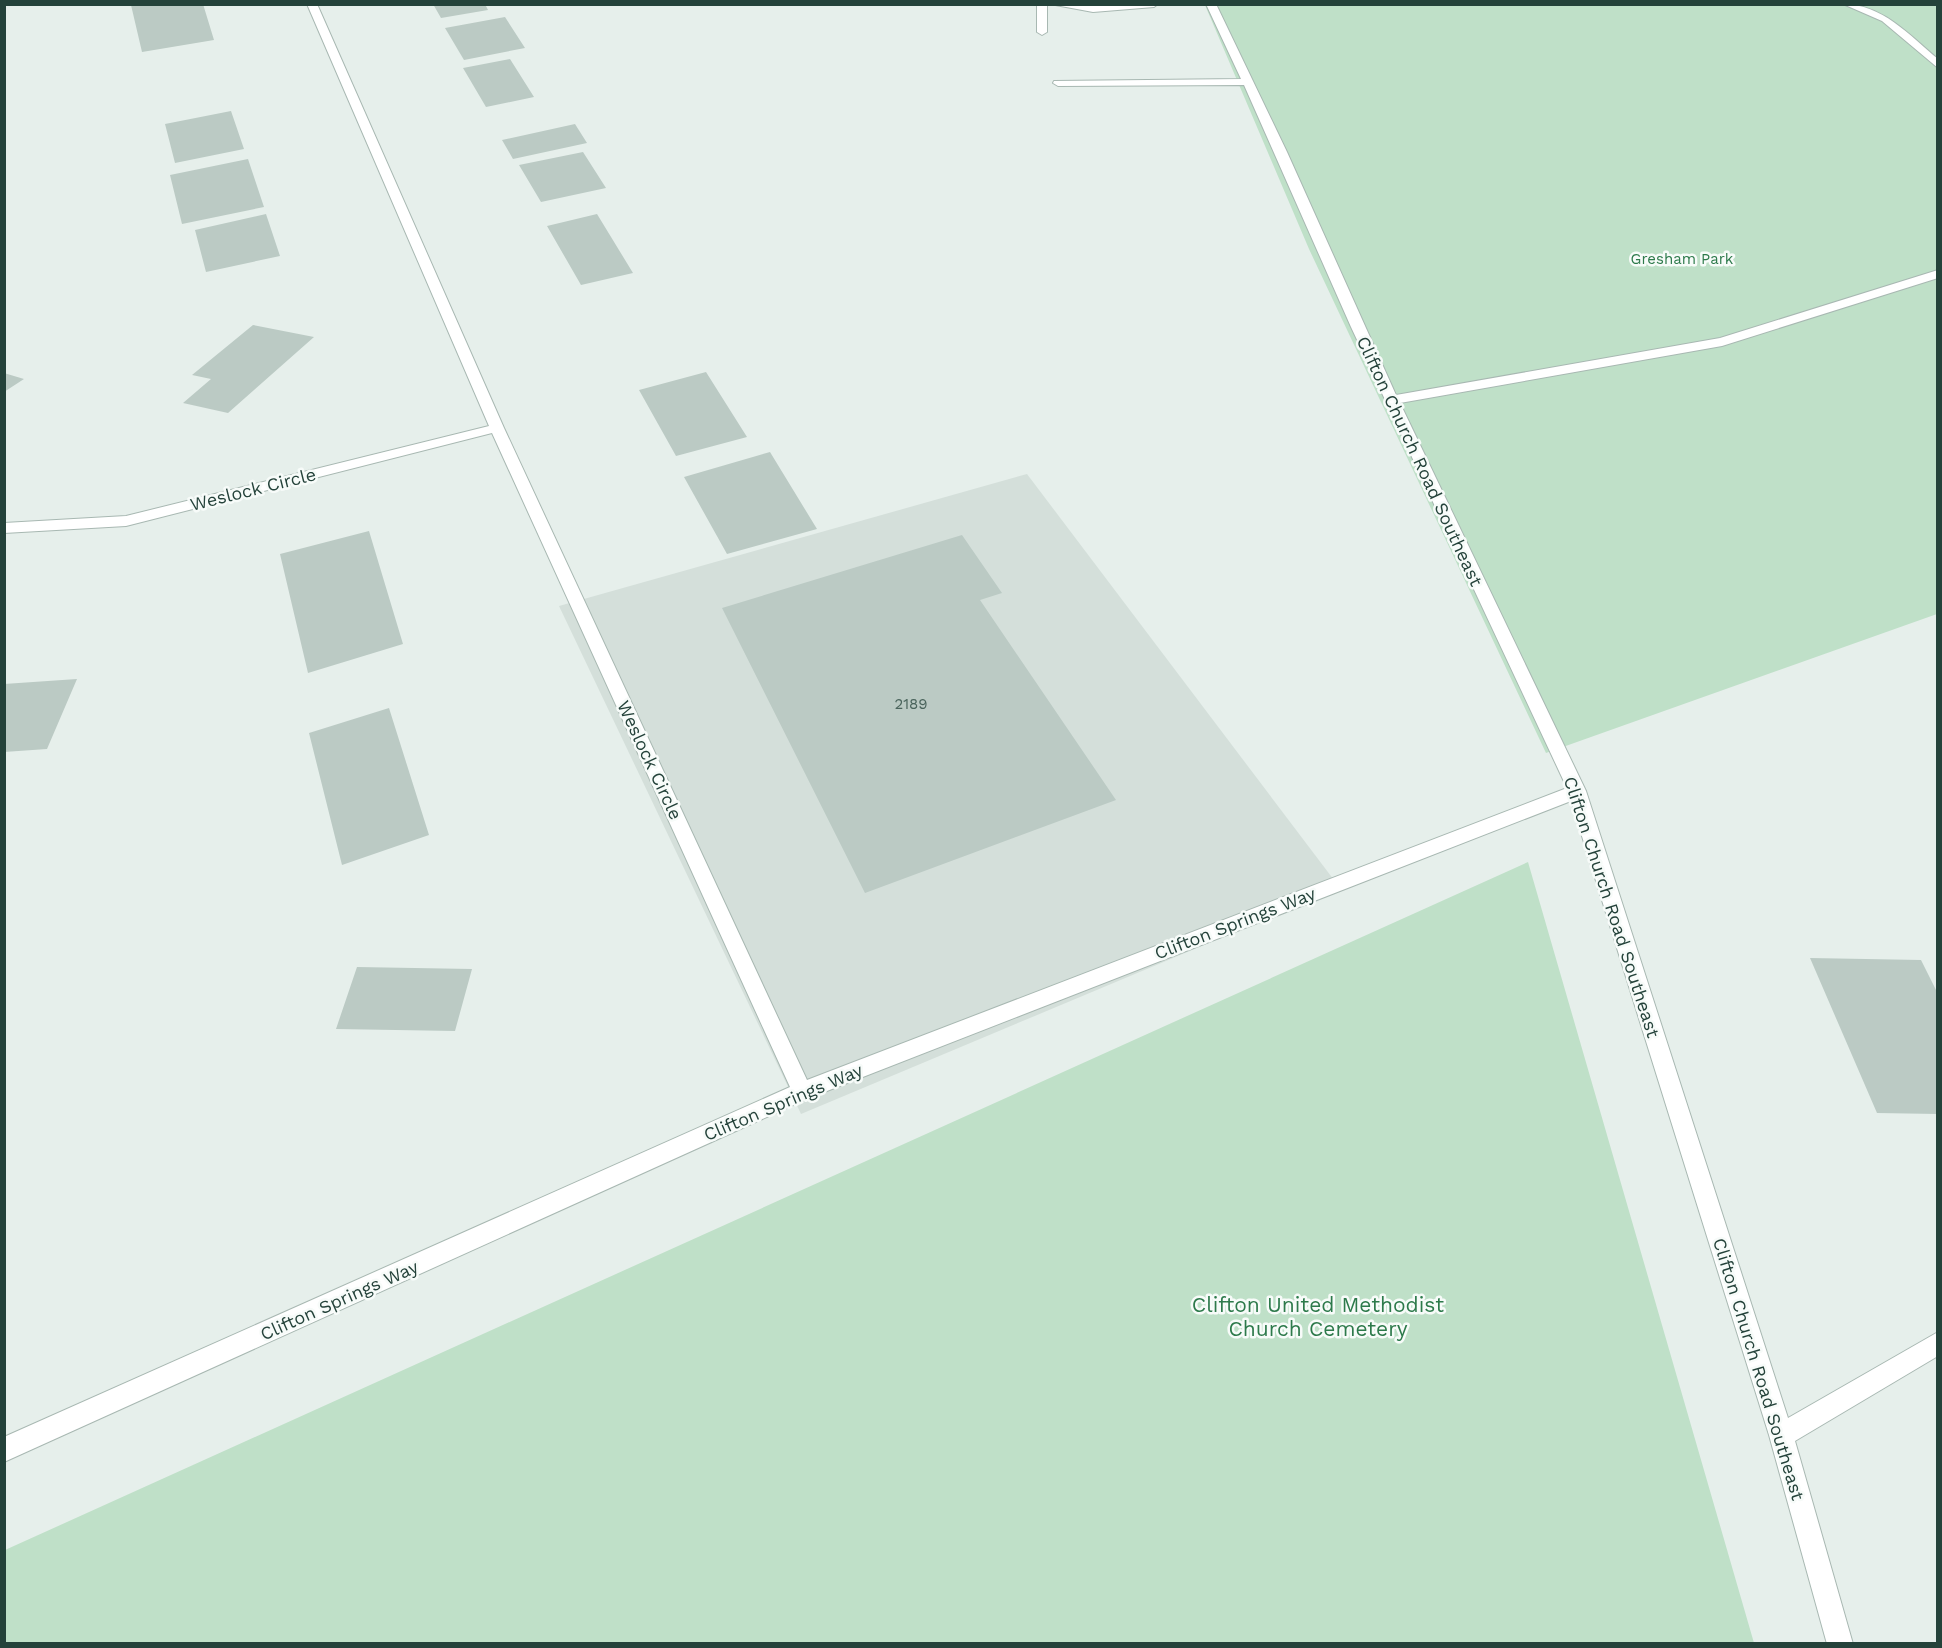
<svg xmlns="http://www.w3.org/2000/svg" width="1942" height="1648" font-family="'Work Sans',sans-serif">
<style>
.built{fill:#d4dfda}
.green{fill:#bfe0c8}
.building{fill:#bbcac4}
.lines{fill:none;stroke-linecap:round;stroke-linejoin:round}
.minor-casing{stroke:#a8b8b2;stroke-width:2}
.minor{fill:#fff;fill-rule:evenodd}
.labels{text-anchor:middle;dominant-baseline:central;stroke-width:5;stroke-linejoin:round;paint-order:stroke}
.far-park-label{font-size:15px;fill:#2d7a4b;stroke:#f7fbf9}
.number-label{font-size:15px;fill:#4a645c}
.street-label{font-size:18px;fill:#24423a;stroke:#f7fbf9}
.near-park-label{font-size:21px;fill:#2d7a4b;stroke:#f7fbf9}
</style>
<rect width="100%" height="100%" fill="#e6efeb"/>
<!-- built -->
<path class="built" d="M1027,474L1340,888L801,1114L559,606Z"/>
<!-- green -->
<path class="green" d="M1205,5H1937V614L1546,753L1309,249Z
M1528,862L1754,1643H5V1550Z"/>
<!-- building -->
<path class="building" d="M137,4H203L214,40L142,52L131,5Z
M433,4H485L488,10L441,18Z
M505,17L525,48L464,60L445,28Z
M510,59L534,97L486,107L463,68Z
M231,111L244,149L175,163L165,124Z
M575,124L587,143L513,159L502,140Z
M583,152L606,188L541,202L519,165Z
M248,159L264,207L182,224L170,175Z
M266,214L280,256L206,272L195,230Z
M597,214L633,273L581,285L547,226Z
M253,325L314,337L228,413L183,403L211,379L192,375Z
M706,372L747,437L676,456L639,390Z
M4,373L24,379L4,392Z
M770,452L817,529L727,554L684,477Z
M369,531L403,644L308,673L280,554Z
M962,535L1002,593L980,600L1116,800L865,893L722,608Z
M77,679L47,749L4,752V684Z
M389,708L429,835L342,865L309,733Z
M1810,958L1921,960L1938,994V1114L1877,1113Z
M357,967L472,969L455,1031L336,1029Z"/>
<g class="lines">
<defs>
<path id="minor" d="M307,4H317L504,428L807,1080L1567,788L1351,327L1244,85L1058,86L1053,83L1054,81L1241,79L1206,4H1216L1287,152L1396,395L1720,338L1938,270V278L1722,346L1400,403L1586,791L1788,1418L1938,1332V1356L1795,1441L1853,1644H1827L1769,1435L1571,801L809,1098L4,1462V1437L790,1087L492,433L126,526L4,533V523L126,516L489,426Z
M1037,4H1047V32L1042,35L1037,32Z
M1050,4H1158L1154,7L1093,12Z
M1843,4C1882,4 1909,35 1938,59V68L1882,21Z"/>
</defs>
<!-- minor casing -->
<use href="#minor" class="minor-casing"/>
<!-- minor -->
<use href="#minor" class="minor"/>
</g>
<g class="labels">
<!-- far-park labels -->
<g class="far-park-label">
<text x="1682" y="259">Gresham Park</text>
</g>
<!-- number labels -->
<g class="number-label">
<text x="911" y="704">2189</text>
</g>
<!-- street labels -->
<g class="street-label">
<text transform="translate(1420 461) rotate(65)">Clifton Church Road Southeast</text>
<text transform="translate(253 489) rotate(-14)">Weslock Circle</text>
<text transform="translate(650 760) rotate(65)">Weslock Circle</text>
<text transform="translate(1612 907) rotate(72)">Clifton Church Road Southeast</text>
<text transform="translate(1235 923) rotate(-21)">Clifton Springs Way</text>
<text transform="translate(783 1102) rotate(-23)">Clifton Springs Way</text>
<text transform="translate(339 1300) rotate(-24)">Clifton Springs Way</text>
<text transform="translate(1759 1369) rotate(73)">Clifton Church Road Southeast</text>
</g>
<!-- near-park labels -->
<g class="near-park-label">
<text x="1318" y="1304">Clifton United Methodist<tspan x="1318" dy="24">Church Cemetery</tspan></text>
</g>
</g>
<!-- border -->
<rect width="1942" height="1648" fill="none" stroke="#24423a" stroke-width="12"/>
</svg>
